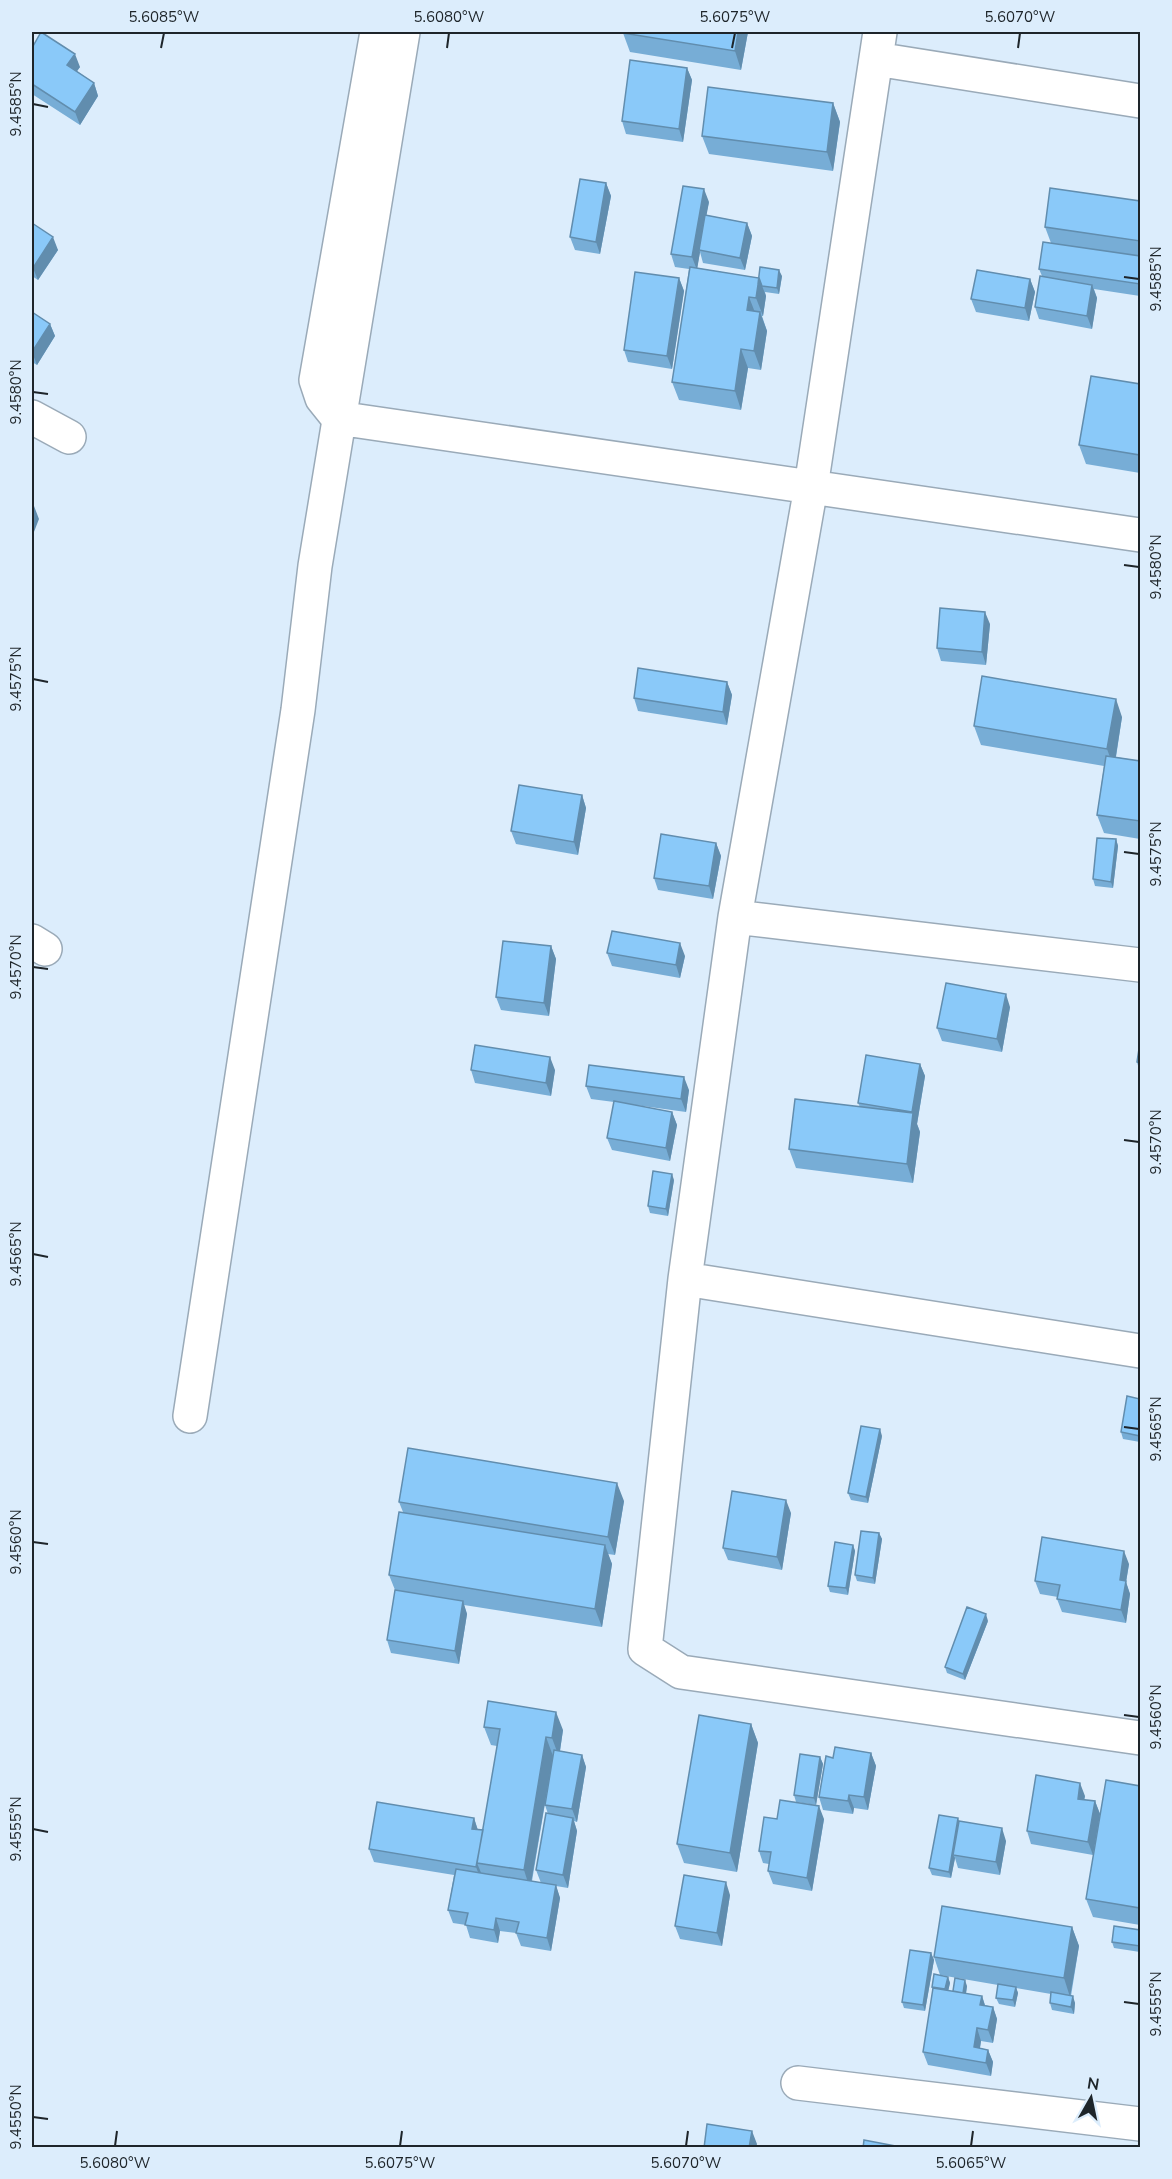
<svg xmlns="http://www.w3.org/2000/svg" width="1172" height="2179" font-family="'Nunito Sans',sans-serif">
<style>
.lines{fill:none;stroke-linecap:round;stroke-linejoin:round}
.minor-casing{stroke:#9aaab8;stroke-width:36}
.minor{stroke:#fff;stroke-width:33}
.wall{fill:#77add6;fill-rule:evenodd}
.shaded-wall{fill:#618dae}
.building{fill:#8ac9f9;stroke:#618dae;stroke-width:1.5}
.ticks{fill:none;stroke:#1e252a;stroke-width:2}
.neatline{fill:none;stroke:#1e252a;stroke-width:2}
.ticks-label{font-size:15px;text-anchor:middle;fill:#1e252a}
</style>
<rect width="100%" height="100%" fill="#dcedfc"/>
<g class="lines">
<defs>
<path id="minor" d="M377,32L316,380L322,398L338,418L1140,535
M880,32L811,487L735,917L685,1279L645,1649L681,1672L1140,1738
M876,59L1140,101
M32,417L69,437
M735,917L1140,965
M32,941L45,949
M685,1279L1140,1351
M190,1416L298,710L315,566L403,32
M798,2083L1140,2124"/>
</defs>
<!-- minor casing -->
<use href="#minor" class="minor-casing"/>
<!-- minor -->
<use href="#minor" class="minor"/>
</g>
<!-- wall -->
<path class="wall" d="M624,32H748L741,70L630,52L623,33Z
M32,48L80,67L77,71L94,83L98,96L80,125L32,94Z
M687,68L692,80L683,142L626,134L622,121Z
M833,103L840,122L833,171L709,154L702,136Z
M606,183L611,196L600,254L575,250L570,237Z
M1140,201V296L1094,289L1097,298L1092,329L1039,319L1035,307L1042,276L1039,269L1051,243L1045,227Z
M709,202L706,215L747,223L752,236L745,270L703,263L700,252L697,268L759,278L782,276L779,294L765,292L766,296L763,316H762L767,331L761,370L748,368L741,410L679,400L672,382L689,269L675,267L671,254Z
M32,223L58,250L38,280L32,276Z
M679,278L684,291L672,369L628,362L624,350Z
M1030,279L1035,292L1029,321L976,312L971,299Z
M32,312L50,324L55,336L37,365L32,362Z
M1140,384V473L1086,464L1079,445Z
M990,624L986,665L941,661L937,648Z
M727,682L732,695L727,725L638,711L634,698Z
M1122,717L1116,757L1140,761V839L1104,833L1097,815L1104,766L981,745L974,726Z
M582,795L586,808L578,855L516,844L511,831Z
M1116,839L1118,846L1113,888L1095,886L1093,879Z
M716,843L721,856L713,899L658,890L654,878Z
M551,946L556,959L549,1016L501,1010L496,997Z
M607,953L685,956L680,978L612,966Z
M1010,1007L1002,1052L942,1041L937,1028Z
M1140,1042V1073L1137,1062Z
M920,1064L925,1076L917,1124L920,1132L913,1183L796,1168L789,1149L860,1107L858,1103Z
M471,1070H555L551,1096L475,1083Z
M586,1086L689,1090L686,1112L628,1104L672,1112L677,1125L670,1161L612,1150L607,1138L614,1102L591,1099Z
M674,1180L668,1216L650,1213L648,1206Z
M1140,1399V1442L1123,1439L1121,1432Z
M882,1436L868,1503L851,1500L848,1493Z
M624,1501L615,1555L608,1554L612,1564L602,1627L464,1605L467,1614L459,1664L391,1653L387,1640L395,1590L389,1575L403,1512L399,1502Z
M791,1513L782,1570L728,1560L723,1548Z
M879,1533L882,1539L875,1584L857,1581L855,1575Z
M853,1545L855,1551L848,1595L830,1592L828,1586Z
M1129,1564L1126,1582L1130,1594L1126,1623L1062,1612L1057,1599L1058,1597L1040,1594L1035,1581Z
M988,1621L965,1680L947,1673L945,1667Z
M751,1724L758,1743L737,1872L684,1863L677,1844Z
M484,1727L563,1730L560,1751L582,1755L586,1767L577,1822L574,1821L577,1831L568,1888L556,1886L560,1898L551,1951L521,1946L516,1933L500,1931L498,1943L470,1938L466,1925L453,1923L448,1910L454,1875L374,1862L369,1849L474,1818L478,1830L483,1831L497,1746L491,1745ZM553,1756L545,1805L548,1814L536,1870L541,1883L532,1881Z
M871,1753L876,1766L868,1810L854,1808L853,1814L823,1810L819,1797L833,1758Z
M820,1757L823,1764L816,1805L796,1802L794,1795Z
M1140,1786V1925L1093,1917L1086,1899Z
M1085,1796L1084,1800L1095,1801L1100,1814L1093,1855L1031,1844L1027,1831Z
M777,1819H824L812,1891L773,1884L768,1871L769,1864L763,1863L759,1851Z
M959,1822L1006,1841L1000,1875L958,1868L955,1858L951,1878L932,1875L929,1868Z
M730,1895L722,1946L680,1939L675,1926Z
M1072,1927L1079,1946L1071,1996L1075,2003L1074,2014L1052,2010L1050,2003L1051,1994L1016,1988L1018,1993L1015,2007L999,2004L996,1998L998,1985L940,1975L934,1957Z
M1140,1930V1952L1114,1948L1112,1942Z
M931,1953L934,1960L925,2011L904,2008L902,2002Z
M948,1977L950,1983L948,1991H954L967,1986L966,1994L982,1996L985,2005L993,2007L997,2019L993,2043L981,2041L980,2048L988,2050L993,2062L991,2076L928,2065L923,2052L933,1990L932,1987Z"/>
<!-- shaded-wall -->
<path class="shaded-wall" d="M738,32H748L741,70L735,51Z
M75,54L80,67L72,78L67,65Z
M687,68L692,80L683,142L679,129Z
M94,83L98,96L80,125L75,112Z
M833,103L840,122L833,171L827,152Z
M606,183L611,196L600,254L596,242Z
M704,189L709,202L700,250H699L700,252L697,270L692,257Z
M747,223L752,236L745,270L740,258Z
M53,237L58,250L38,280L33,268Z
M779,270L782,276L779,294L777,288Z
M679,278L684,291L672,369L667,356Z
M759,278L766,296L763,316L756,298Z
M1030,279L1035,292L1029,321L1025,308Z
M1092,285L1097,298L1092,329L1087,316Z
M749,297L756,315L747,310Z
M760,312L767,331L761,370L754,351Z
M50,324L55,336L37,365L32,352Z
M741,349L748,368L741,410L735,391Z
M34,506L39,519L32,537V513Z
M985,612L990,624L986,665L982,652Z
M727,682L732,695L727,725L723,712Z
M1116,699L1122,717L1114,768L1107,749Z
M582,795L586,808L578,855L574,842Z
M1116,839L1118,846L1113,888L1111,882Z
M716,843L721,856L713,899L709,886Z
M680,943L685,956L680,978L676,965Z
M551,946L556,959L549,1016L544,1003Z
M1006,994L1010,1007L1002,1052L997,1039Z
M550,1057L555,1070L551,1096L546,1083Z
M920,1064L925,1076L917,1124L920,1132L913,1183L907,1164L913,1114L912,1112Z
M684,1077L689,1090L686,1112L681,1099Z
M672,1112L677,1125L670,1161L666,1148Z
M672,1174L674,1180L668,1216L666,1209Z
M880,1429L882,1436L868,1503L866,1497Z
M617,1483L624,1501L615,1555L608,1537Z
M786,1500L791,1513L782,1570L777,1557Z
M879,1533L882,1539L875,1584L873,1578Z
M605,1545L612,1564L602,1627L595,1609Z
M853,1545L855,1551L848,1595L846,1588Z
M1124,1551L1129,1564L1126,1582L1130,1594L1126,1623L1121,1610L1120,1580Z
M463,1601L467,1614L459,1664L455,1651Z
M986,1614L988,1621L965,1680L963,1674Z
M556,1712L563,1730L559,1757L552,1738Z
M751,1724L758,1743L737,1872L730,1853Z
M546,1737L553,1756L530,1889L524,1870Z
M871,1753L876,1766L868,1810L864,1797Z
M582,1755L586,1767L577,1822L572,1809Z
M820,1757L823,1764L816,1805L814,1798Z
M1080,1783L1085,1796L1082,1811L1078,1799Z
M849,1795L854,1808L853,1814L848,1801Z
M1095,1801L1100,1814L1093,1855L1088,1842Z
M819,1806L824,1819L812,1891L807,1878Z
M474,1818L478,1831L472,1829Z
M573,1818L577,1831L568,1888L563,1875Z
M958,1818L960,1825L953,1855L955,1858L951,1878L949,1872Z
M1002,1828L1006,1841L1000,1875L996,1862Z
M477,1863L482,1875L481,1880L476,1867Z
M726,1882L730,1895L722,1946L717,1933Z
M556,1885L560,1898L551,1951L547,1938Z
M496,1918L500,1931L498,1943L494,1930Z
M1072,1927L1079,1946L1070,1997L1064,1978Z
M931,1953L934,1960L925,2011L923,2005Z
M948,1977L950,1983L947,1996L945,1989Z
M965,1980L967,1986L965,1999L963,1993Z
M1016,1987L1018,1993L1015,2007L1013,2000Z
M982,1996L986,2009L980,2005Z
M1073,1996L1075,2003L1074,2014L1071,2007Z
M993,2007L997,2019L993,2043L988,2030Z
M977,2028L981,2041L978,2060L974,2047Z
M988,2050L993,2062L991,2076L986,2063Z
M752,2131L757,2144L756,2148H749Z"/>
<!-- building -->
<path class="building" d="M41,32L75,54L67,65L94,83L75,112L32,84V48Z
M624,32H738L735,51L623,33Z
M630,60L687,68L679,129L622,121Z
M708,87L833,103L827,152L702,136Z
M580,179L606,183L596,242L570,237Z
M683,186L704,189L692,257L671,254Z
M1050,188L1140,201V241L1045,227Z
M705,215L747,223L740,258L699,250Z
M32,223L53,237L33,268L32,266Z
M1043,242L1140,256V284L1039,269Z
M690,267L759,278L756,298L749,297L747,310L760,312L754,351L741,349L735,391L672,382Z
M760,267L779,270L777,288L762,286L759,278L758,284Z
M977,270L1030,279L1025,308L971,299Z
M635,272L679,278L667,356L624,350Z
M1040,276L1092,285L1087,316L1035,307Z
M32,312L50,324L32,352Z
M1091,376L1140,384V455L1079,445Z
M940,608L985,612L982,652L937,648Z
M638,668L727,682L723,712L634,698Z
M982,676L1116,699L1107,749L974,726Z
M1106,756L1140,761V821L1097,815Z
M519,785L582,795L574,842L511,831Z
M661,834L716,843L709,886L654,878Z
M1097,838L1116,839L1111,882L1093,879Z
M612,931L680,943L676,965L607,953Z
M503,941L551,946L544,1003L496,997Z
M946,983L1006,994L997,1039L937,1028Z
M1140,1042V1063L1137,1062Z
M475,1045L550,1057L546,1083L471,1070Z
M866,1055L920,1064L912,1112L858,1103Z
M589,1065L684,1077L681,1099L586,1086Z
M795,1099L913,1113L907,1164L789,1149Z
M614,1101L672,1112L666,1148L607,1138Z
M653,1171L672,1174L666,1209L648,1206Z
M1127,1396L1140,1399V1436L1121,1432Z
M861,1426L880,1429L866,1497L848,1493Z
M408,1448L617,1483L608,1537L399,1502Z
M732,1491L786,1500L777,1557L723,1548Z
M399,1512L605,1545L595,1609L389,1575Z
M861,1531L879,1533L873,1578L855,1575Z
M1042,1537L1124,1551L1120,1580L1126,1581L1121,1610L1057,1599L1060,1585L1035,1581Z
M835,1542L853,1545L846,1588L828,1586Z
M395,1590L463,1601L455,1651L387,1640Z
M967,1607L986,1614L963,1674L945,1667Z
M488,1701L556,1712L552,1738L546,1737L524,1870L477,1863L500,1729L484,1727Z
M699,1715L751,1724L730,1853L677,1844Z
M835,1747L871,1753L864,1797L849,1795L848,1801L819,1797L826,1756L833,1758Z
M554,1750L582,1755L572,1809L545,1805Z
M800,1754L820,1757L814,1798L794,1795Z
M1036,1775L1080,1783L1078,1799L1095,1801L1088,1842L1027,1831Z
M1106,1780L1140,1786V1908L1086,1899Z
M780,1800L819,1806L807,1878L768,1871L771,1852L759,1851L764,1817L777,1819Z
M377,1802L474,1818L472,1829L483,1830L476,1867L369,1849Z
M546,1813L573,1818L563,1875L536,1870Z
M939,1815L958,1818L949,1872L929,1868Z
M959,1821L1002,1828L996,1862L953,1855Z
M456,1869L556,1885L547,1938L516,1933L519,1922L496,1918L494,1930L465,1925L468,1913L448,1910Z
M684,1875L726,1882L717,1933L675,1926Z
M942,1906L1072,1927L1064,1978L934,1957Z
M1114,1926L1140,1930V1946L1112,1942Z
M910,1950L931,1953L923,2005L902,2002Z
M934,1974L948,1977L945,1989L932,1987Z
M955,1978L965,1980L963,1993L953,1991Z
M998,1984L1016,1987L1013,2000L996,1998Z
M933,1988L982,1996L980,2005L993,2007L988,2030L977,2028L974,2047L988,2050L986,2063L923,2052Z
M1051,1992L1073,1996L1071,2007L1050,2003Z
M707,2124L752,2131L749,2148H704Z
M864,2140L906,2148H863Z"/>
<!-- ticks -->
<path class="ticks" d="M161,48L164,33M447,48L449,33M732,48L735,33M1018,48L1020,33M33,104L48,107M1124,277L1139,279M33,392L48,394M1124,565L1139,567M33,679L48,682M1124,852L1139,854M33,967L48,969M1124,1140L1139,1142M33,1254L48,1257M1124,1427L1139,1429M33,1542L48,1544M1124,1715L1139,1717M33,1829L48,1832M1124,2002L1139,2004M33,2117L48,2119M115,2146L117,2131M400,2146L402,2131M686,2146L688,2131M971,2146L973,2131"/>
<!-- border -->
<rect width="1172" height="2179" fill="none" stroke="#dcedfc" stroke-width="66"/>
<!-- north arrow -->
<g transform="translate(1091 2098) rotate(9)" stroke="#dcedfc" stroke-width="4.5" paint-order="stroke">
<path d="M0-4.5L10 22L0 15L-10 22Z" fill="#1e252a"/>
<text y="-9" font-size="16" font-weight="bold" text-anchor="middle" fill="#1e252a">N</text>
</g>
<rect x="33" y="33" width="1106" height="2113" class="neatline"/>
<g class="ticks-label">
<text x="164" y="22">5.6085°W</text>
<text x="449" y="22">5.6080°W</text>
<text x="735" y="22">5.6075°W</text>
<text x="1020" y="22">5.6070°W</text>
<text transform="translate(16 104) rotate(-90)" y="5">9.4585°N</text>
<text transform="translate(1156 279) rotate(-90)" y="5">9.4585°N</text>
<text transform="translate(16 392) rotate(-90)" y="5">9.4580°N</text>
<text transform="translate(1156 567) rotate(-90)" y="5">9.4580°N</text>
<text transform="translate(16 679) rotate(-90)" y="5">9.4575°N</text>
<text transform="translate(1156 854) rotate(-90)" y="5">9.4575°N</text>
<text transform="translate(16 967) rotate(-90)" y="5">9.4570°N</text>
<text transform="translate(1156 1142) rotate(-90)" y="5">9.4570°N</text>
<text transform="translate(16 1254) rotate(-90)" y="5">9.4565°N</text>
<text transform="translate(1156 1429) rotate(-90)" y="5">9.4565°N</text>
<text transform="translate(16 1542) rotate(-90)" y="5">9.4560°N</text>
<text transform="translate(1156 1717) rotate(-90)" y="5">9.4560°N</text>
<text transform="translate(16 1829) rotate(-90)" y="5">9.4555°N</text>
<text transform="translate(1156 2004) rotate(-90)" y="5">9.4555°N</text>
<text transform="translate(16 2117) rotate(-90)" y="5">9.4550°N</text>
<text x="115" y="2168">5.6080°W</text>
<text x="400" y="2168">5.6075°W</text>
<text x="686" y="2168">5.6070°W</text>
<text x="971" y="2168">5.6065°W</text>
</g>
</svg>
